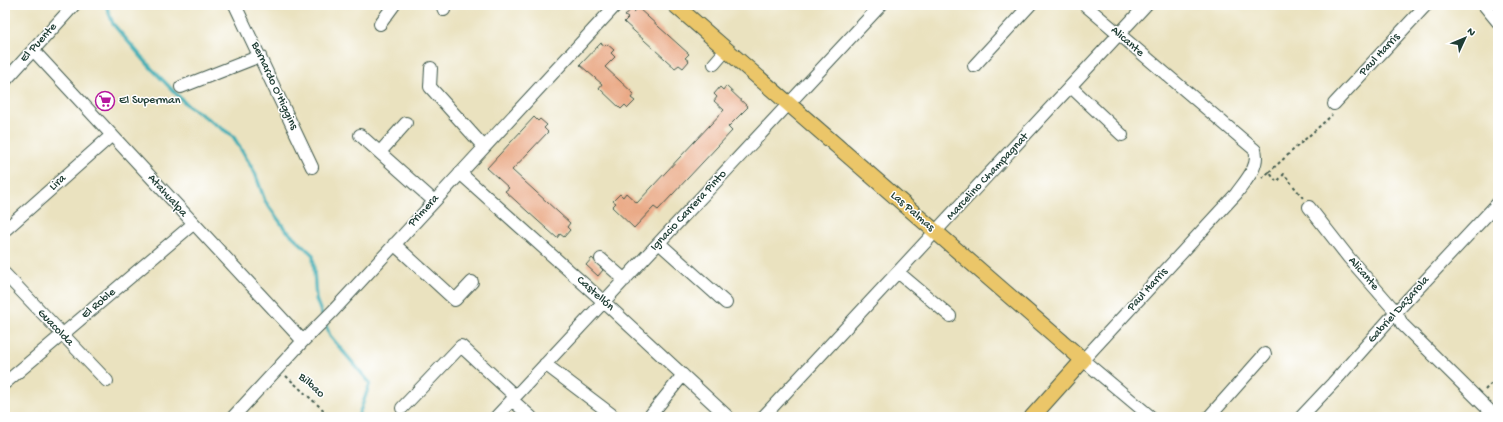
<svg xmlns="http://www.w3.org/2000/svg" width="1503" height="422" font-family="'Gochi Hand',sans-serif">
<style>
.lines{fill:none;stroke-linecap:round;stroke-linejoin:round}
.stream{stroke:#39abb2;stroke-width:3.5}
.building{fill:#eaaa87}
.minor-casing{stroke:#3d5649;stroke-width:14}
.major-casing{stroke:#3d5649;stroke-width:17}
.path{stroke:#3d5649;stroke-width:2;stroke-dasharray:3 3;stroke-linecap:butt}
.minor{stroke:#fff;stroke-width:12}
.major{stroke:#ebc669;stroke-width:15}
.labels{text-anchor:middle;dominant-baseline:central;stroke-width:3;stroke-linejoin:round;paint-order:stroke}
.street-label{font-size:12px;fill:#1f3d34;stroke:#fff}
.poi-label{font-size:12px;fill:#1f3d34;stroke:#fff;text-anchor:start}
</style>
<rect width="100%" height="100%" fill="#fff"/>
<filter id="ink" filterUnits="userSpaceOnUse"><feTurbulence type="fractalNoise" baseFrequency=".025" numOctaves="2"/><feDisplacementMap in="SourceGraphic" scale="8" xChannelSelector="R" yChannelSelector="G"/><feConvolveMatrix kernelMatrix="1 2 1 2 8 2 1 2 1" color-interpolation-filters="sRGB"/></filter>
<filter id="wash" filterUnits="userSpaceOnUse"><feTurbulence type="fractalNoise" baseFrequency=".012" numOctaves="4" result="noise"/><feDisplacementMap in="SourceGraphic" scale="16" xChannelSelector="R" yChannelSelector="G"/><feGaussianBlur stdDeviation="0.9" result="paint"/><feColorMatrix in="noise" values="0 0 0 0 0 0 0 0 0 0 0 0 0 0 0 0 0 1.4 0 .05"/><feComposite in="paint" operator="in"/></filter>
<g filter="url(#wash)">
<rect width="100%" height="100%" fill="#eae2bf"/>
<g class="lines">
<!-- stream -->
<path class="stream" d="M106,5L113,24L152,69L187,105L233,136L255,173L265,201L285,229L313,255L316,299L330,336L370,383L358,417"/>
</g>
<g id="blocks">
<!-- building -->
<path class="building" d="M638,8L689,54L685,58L689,61L683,68L679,65L675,68L624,22L628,18L625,16L631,9L634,12Z
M601,43L605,46L607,44L614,50L611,53L615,57L605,67L634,94L631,98L635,101L628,108L625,105L621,109L599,88L602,84L580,65Z
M726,86L748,107L728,127L732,131L658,210L654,207L634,228L612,207L616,203L613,201L620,194L623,197L626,193L637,203L724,110L714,101L717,97L714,94L720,87L723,90Z
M534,117L538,121L540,119L547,125L544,128L548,132L512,170L570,223L567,227L570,230L564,237L560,234L557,238L528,212L505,191L509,188L487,168Z
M592,258L603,270L598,276L586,265Z"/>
</g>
</g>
<g filter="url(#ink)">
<use href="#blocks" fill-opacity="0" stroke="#3d5649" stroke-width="1"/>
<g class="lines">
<defs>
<path id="minor" d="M235,5L312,167
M442,5L444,10
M1085,5L1255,150C1260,167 1245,181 1236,194L1083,360L1151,417
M1484,5L1498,22
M380,24L394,5
M33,50L303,341
M714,64L726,50
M974,66L1030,5
M431,68L430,87L484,147
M5,81L74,5
M181,87L260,56
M1071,87L1122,135
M1334,104L1426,5
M360,135L434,201
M380,152L406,123
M460,173L604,302L728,417
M1309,207L1349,258L1396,312L1402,324L1496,417
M5,230L112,135
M659,243L726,303
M394,244L455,300L472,282
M601,259L625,280
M899,273L950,316
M5,274L107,381
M545,364L611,414
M5,383L193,224
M512,400L531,417
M402,408L461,346L515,396
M233,417L303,341L333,311L616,5
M496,417L881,5
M649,417L683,375
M763,417L1146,5
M1209,417L1265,354
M1301,417L1333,383L1396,312L1498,203"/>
<path id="major" d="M675,5L1083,360L1032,417"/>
</defs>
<!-- minor casing -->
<use href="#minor" class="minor-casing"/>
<!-- major casing -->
<use href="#major" class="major-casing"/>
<!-- path -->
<path class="path" d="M1269,172L1332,115
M1262,178L1269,172L1277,182L1284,174L1303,198
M286,376L331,417
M1485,390L1498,376"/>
<!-- minor -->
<use href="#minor" class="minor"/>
<!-- major -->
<use href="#major" class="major"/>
</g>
</g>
<!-- icons -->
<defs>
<symbol id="supermarket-ring" viewBox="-11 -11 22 22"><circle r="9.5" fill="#fff" stroke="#b5179e" stroke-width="1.5"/><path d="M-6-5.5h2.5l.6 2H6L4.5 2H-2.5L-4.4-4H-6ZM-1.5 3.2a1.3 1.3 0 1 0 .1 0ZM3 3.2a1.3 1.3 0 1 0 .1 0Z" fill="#b5179e"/></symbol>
</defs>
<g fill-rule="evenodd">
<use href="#supermarket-ring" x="94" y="90" width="22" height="22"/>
</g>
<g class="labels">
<!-- street labels -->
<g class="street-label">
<text transform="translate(1127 42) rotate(41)">Alicante</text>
<text transform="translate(39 43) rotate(-48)">El Puente</text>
<text transform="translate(1380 55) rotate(-47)">Paul Harris</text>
<text transform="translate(274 86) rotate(65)">Bernardo O'Higgins</text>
<text transform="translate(988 177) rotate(-47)">Marcelino Champagnat</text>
<text transform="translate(58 183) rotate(-42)">Lira</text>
<text transform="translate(167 196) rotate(48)">Atahualpa</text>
<text transform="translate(424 211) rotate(-47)">Primera</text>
<text transform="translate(689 211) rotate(-47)">Ignacio Carrera Pinto</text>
<text transform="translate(912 212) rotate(41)">Las Palmas</text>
<text transform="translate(1363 274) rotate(49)">Alicante</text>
<text transform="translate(1148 290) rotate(-48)">Paul Harris</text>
<text transform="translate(595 294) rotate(42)">Castellón</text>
<text transform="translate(99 304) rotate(-40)">El Roble</text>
<text transform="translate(1399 310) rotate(-48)">Gabriel Dazarola</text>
<text transform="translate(55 328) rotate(46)">Guacolda</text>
<text transform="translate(311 386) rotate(42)">Bilbao</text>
</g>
<!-- poi labels -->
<g class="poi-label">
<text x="119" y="101">El Superman</text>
</g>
</g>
<!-- margin -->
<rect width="1503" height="422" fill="none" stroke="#fff" stroke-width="20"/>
<!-- north arrow -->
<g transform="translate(1465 38) rotate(46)" stroke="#ffffff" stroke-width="3" paint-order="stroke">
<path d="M0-3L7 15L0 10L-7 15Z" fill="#1f3d34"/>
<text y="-6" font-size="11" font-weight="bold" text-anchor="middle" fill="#1f3d34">N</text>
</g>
</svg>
